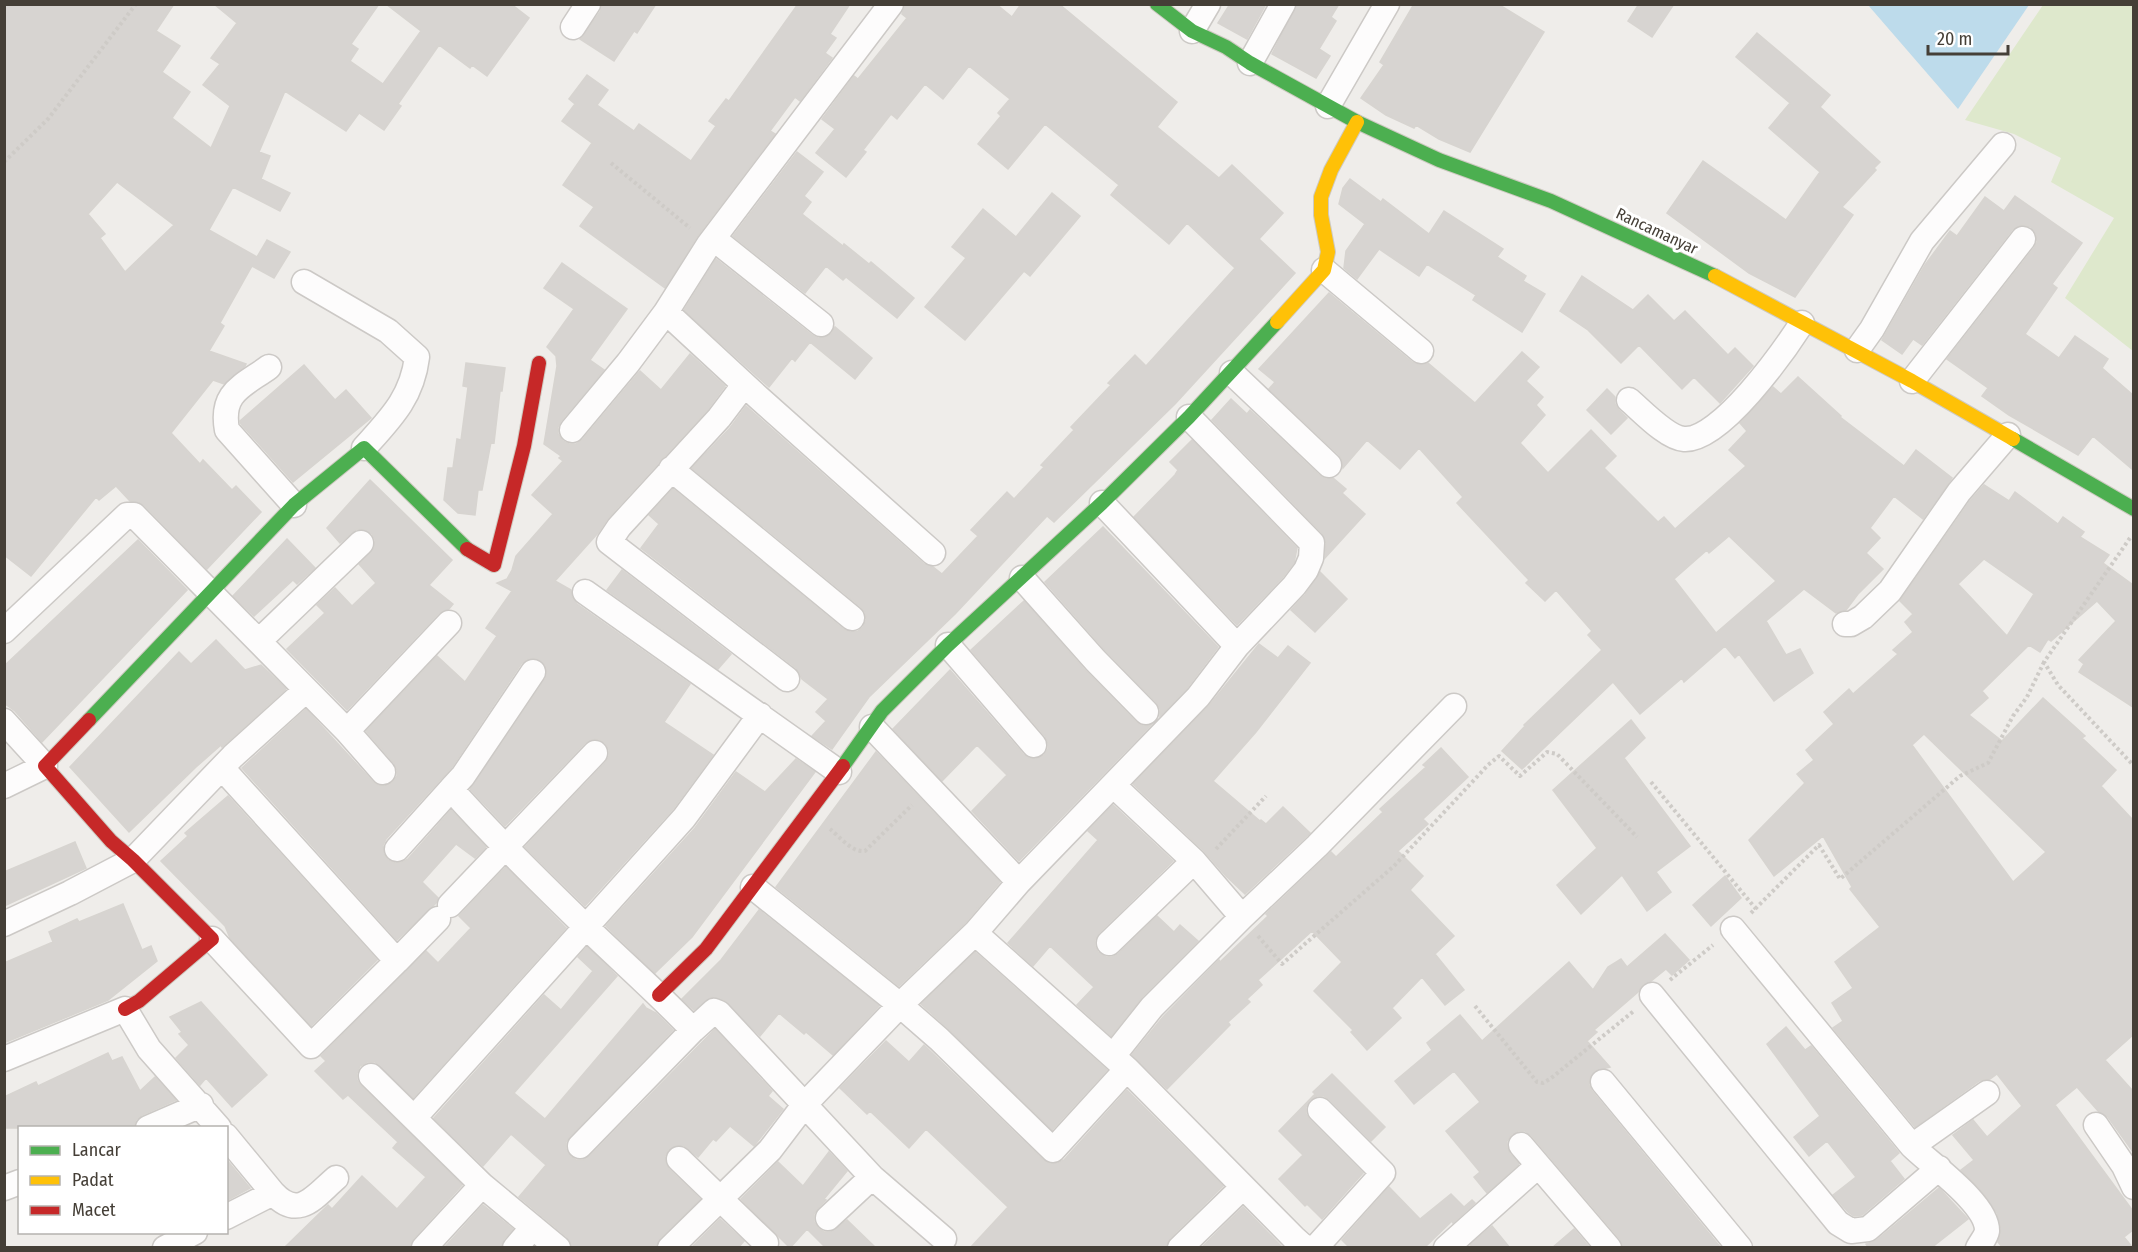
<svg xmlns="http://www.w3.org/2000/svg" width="2138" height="1252" font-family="'Fira Sans Condensed',sans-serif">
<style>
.green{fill:#dee8cc}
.water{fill:#bddbeb}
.building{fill:#d7d4d1;stroke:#d7d4d0;stroke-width:1.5;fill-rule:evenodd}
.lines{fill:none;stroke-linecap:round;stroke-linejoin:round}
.street-casing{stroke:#ccc9c6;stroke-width:27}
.fast-casing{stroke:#cecac1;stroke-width:16}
.slow-casing{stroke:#cecac1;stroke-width:16}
.jam-casing{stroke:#cecac1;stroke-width:16}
.path{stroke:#cecbc7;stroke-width:4;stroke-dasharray:3 3;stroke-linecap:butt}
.street{stroke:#fdfcfc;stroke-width:24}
.fast{stroke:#4caf50;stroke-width:14}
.slow{stroke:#ffc107;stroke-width:14}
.jam{stroke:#c62828;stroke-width:14}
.labels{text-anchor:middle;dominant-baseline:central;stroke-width:6;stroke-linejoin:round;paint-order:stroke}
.street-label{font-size:16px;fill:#453f37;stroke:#fff}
</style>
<rect width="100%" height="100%" fill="#efedea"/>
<!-- green -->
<path class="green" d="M2043,5H2133V351L2065,298L2114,218L2051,182L2061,158L2014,134L1965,120Z"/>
<!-- water -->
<path class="water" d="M1868,5H2029L1958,109Z"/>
<!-- building -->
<path class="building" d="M4,4H174L156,31L180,46L162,72L190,92L172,118L211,148L230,106L203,85L220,64L211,58L237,23L214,4H379L351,44L358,49L350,61L383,84L421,31L386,4H511L529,18L487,76L472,65L470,68L439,45L398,104L401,106L384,130L359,113L346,131L285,91L259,152L270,156L261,179L290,193L280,211L233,187L209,230L257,257L267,240L290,252L274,278L252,266L220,323L224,326L209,351L246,364L245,366L224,384L213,380L171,433L200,464L203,460L232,490L236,486L261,512L207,569L144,505L139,502L130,501L116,486L99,500L96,497L31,576L4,555ZM117,182L174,225L125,272L100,238L105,234L88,214Z
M602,4H656L637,33L634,31L614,61L580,39L600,12Z
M798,4H850L830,34L836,38L825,53L832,58L800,101L795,97L770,131L775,134L698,235L665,288L580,226L594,207L563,185L592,143L562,121L575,104L569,99L587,75L608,90L597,105L634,131L639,124L691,161L716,126L709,121L726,99L729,101Z
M905,4H996L1012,17L1021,4H1059L1177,102L1157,127L1219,178L1232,165L1283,213L1259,239L1295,273L1175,404L1054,522L1047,516L955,614L869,697L832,749L812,736L826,721L816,712L828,699L802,679L796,668L641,548L659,524L649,515L673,489L843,629L850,632L858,631L863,627L866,620L865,612L861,607L692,468L730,428L746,406L924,564L933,567L942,574L978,536L971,530L1007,492L1014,499L1044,467L1041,465L1074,430L1071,427L1111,385L1108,383L1135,355L1146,366L1235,268L1187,223L1169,244L1111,195L1119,185L1045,124L1008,169L978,144L1001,116L998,113L1010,99L969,66L943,99L925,84L897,119L891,114L863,150L866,152L846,177L816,153L835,129L822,119L854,76L858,79L907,18L902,14Z
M1230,4H1266L1247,39L1218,23Z
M1297,4H1339L1331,17L1336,21L1319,49L1330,56L1316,78L1272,54Z
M1414,4H1498L1544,32L1470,152L1439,139L1416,125L1414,128L1386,115L1361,98L1384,65L1380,62Z
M1639,4H1674L1652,37L1628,21Z
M1757,33L1830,95L1820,107L1880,162L1874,168L1876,170L1842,207L1853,215L1795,297L1749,273L1667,213L1703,161L1786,220L1820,172L1769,128L1790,103L1736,57Z
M797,152L823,172L804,196L811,202L802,214L843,246L844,244L869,264L871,262L914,298L897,318L846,277L843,280L826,266L805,293L733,236Z
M1350,179L1381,202L1383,199L1429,234L1444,211L1503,249L1497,257L1526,276L1523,281L1545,294L1522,332L1473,300L1476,295L1427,264L1419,276L1379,249L1357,279L1344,268L1346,251L1365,224L1339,204L1343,188Z
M1052,193L1080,216L1030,276L1024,271L965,340L925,307L966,258L952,247L983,209L1016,237Z
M2015,196L2082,243L2052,284L2057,288L2025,334L2059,358L2075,336L2108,359L2102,368L2133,395V470L2093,436L2078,455L2009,415L1982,396L1988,388L1947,359L2034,248L2037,242L2036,234L2031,227L2024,225L2018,226L2012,230L1922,345L1913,339L1902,354L1882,340L1925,265L1950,231L1957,236L1985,197L2004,211Z
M716,259L812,335L818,338L826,337L832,333L835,327L872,358L855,379L810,342L795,361L792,358L769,387L684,310Z
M562,263L627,309L590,360L604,370L561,421L558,427V434L563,441L569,444H576L583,439L640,371L661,390L690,354L725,386L708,409L608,518L598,533L555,581L571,590L572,597L577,604L690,684L664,722L713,755L673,809L585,906L525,847L605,763L609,756V750L605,743L598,739L590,740L585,743L505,826L470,789L545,679L547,672L545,665L541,661L535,658L526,660L521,664L452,767L386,839L383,845L384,854L388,860L395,863L402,862L408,859L451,810L486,847L475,858L456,844L422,882L438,898L436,903L397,940L242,768L306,709L373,782L378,785L385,786L392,783L397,776V770L394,763L366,731L437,656L465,682L497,636L486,628L512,591L497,583L507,579L512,570L516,556L553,514L532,495L563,461L559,458L561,456L544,444L557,366L556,356L547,347L574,309L544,288Z
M1582,276L1633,310L1648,295L1674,321L1685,311L1728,355L1735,348L1753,366L1720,403L1694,377L1682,389L1639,345L1621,363L1588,330L1560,311Z
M1329,293L1412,362L1419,365L1428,363L1475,403L1522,352L1539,367L1526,381L1543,397L1536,405L1545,415L1520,443L1548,473L1591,430L1616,456L1604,468L1658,522L1664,517L1675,529L1746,466L1729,450L1747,431L1740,423L1773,387L1781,394L1798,377L1841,416L1840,417L1904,466L1916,450L1952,478L1923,519L1894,496L1870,528L1880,538L1866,553L1883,569L1858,594L1846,610L1836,613L1804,589L1766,621L1786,655L1800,649L1813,673L1774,701L1739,654L1735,658L1725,646L1684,682L1682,678L1640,714L1613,682L1522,769L1502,751L1525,726L1524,725L1602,650L1588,635L1592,631L1556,590L1545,601L1526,583L1529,580L1457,503L1463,497L1419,448L1400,469L1367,440L1343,468L1342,460L1339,455L1269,389L1275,382L1259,369ZM1729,536L1776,581L1716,633L1674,579L1707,550L1709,553Z
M466,363L505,368L502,391H500L494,443L491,442L482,490H478L475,515L458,513L444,500L448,468H453L457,439L461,440L468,387L463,386Z
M304,365L335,400L346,390L371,418L293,482L241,424L240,421Z
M1607,389L1615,397V404L1619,410L1627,418L1611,434L1587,410Z
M1231,399L1247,414L1250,410L1319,475L1326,479L1333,478L1346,489L1342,493L1365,514L1325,558L1326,543L1322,533L1212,420Z
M1192,440L1297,548L1294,563L1283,577L1237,625L1134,517L1175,475L1178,470L1170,462Z
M370,480L452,560L429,585L453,604L449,609L439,613L347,710L287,649L325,613L317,605L335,588L352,606L376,583L359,564L374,548L375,540L372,534L366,530L357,529L340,543L327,528Z
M1984,485L2009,501L2015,492L2058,524L2063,517L2084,532L2080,537L2109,555L2103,563L2133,585V707L2079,672L2084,664L2079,660L2116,621L2097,601L2051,641L2048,639L2040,652L2029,645L1982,691L1988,698L1969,715L2002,741L2043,698L2085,736L2082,738L2116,770L2101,786L2133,820V1035L2105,1060L2133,1091V1152L2108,1117L2098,1111L2077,1087L2055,1105L2133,1211V1230L2124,1237L2133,1248H2003L1998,1242L2001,1229L1997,1213L1979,1188L1961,1170L1974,1160L1953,1135L1973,1120L1987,1137L2022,1106L1997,1074L1990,1079L1979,1081L1915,1127L1833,1028L1843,1021L1832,1003L1853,988L1835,962L1880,927L1850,889L1852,887L1823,836L1774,876L1749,840L1805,783L1797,774L1814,760L1806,750L1834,724L1824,712L1849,689L1853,694L1898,654L1893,650L1913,632L1905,622L1913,614L1900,601L1970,501ZM1984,559L2034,594L2007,636L1958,584ZM1924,734L2046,852L2013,882L1912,745Z
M1103,527L1218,647L1187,688L1160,716V709L1156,702L1105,650L1045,582Z
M287,539L315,568L297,584L293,580L254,616L233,596Z
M138,540L187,590L42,742L15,711L4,703V666Z
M622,570L731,654L718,669L607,590Z
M1320,572L1347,599L1315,632L1291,610L1305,595Z
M1024,601L1084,669L1136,722L1143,726L1151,725L1019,861L972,811L1007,775L977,745L942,781L893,729L950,670L1023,754L1029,758L1036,759L1044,755L1048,749V743L1045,736L971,650Z
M216,640L245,670L261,665L286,689L222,747L221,745L196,767L129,832L70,767L179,652L191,664Z
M1259,644L1278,658L1288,646L1310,663L1256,732L1213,781L1260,821L1261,820L1266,824L1283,807L1310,833L1245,894L1226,876L1204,851L1133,784L1208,707Z
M1631,720L1645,738L1624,758L1690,846L1656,872L1671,892L1647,911L1622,875L1581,914L1557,885L1597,848L1553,790Z
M1441,748L1468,777L1423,819L1428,824L1398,851L1423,876L1410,890L1454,936L1435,954L1464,990L1445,1005L1422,977L1392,1008L1401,1018L1367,1050L1351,1032L1353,1030L1314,991L1342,962L1312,931L1258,980L1262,985L1247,999L1250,1002L1228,1022L1230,1025L1167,1089L1132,1055L1163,1017L1219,960L1220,962L1268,916L1266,914L1331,852L1336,857L1383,812L1380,809L1426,767L1423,765Z
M876,752L1000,882L965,923L899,986L776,887Z
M796,759L815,772L692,937L655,973L606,926L695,828L736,772L765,792Z
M228,796L377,960L311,1026L230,938L225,926L161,861L188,836L185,833Z
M1113,805L1173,861L1099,933L1095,940V946L1098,952L1106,957H1112L1118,954L1157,916L1174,932L1180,925L1198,941L1142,997L1111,1036L1077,1005L1094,987L1050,946L1033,966L1008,943L1098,840L1088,831Z
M75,842L86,868L4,906V872Z
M506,867L566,928L413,1098L375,1062H367L360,1066L357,1073V1080L361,1086L462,1185L414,1238L410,1248H284L328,1205L332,1209L362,1176L397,1209L426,1177L393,1148L398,1142L348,1095L343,1099L315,1071L326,1061L321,1056L426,951L438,963L471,928L459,916Z
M1725,876L1741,898L1711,926L1693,905Z
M123,904L142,950L151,946L157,961L108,1000L4,1043V963L53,942L49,932L77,919L79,922Z
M759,910L879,1006L833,1055L806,1032L804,1034L779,1013L760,1036L724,1000L711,997L694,1010L682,999L721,960Z
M1665,934L1689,960L1672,975L1666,969L1651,981L1643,984L1638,992L1594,1030L1597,1032L1587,1041L1610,1067L1594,1071L1590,1078L1589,1085L1592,1091L1721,1248H1623L1620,1239L1532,1136L1525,1131H1518L1512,1134L1507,1141V1148L1510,1154L1519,1164L1487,1193L1474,1177L1480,1172L1446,1131L1480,1102L1454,1071L1414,1104L1395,1081L1432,1050L1427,1043L1460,1015L1482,1041L1569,962L1593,990L1608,967L1621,959L1627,967Z
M587,947L617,976L514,1093L545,1119L643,1004L646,1008L656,1013L673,1030L570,1136L566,1142V1149L571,1157L576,1160H583L590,1156L715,1029L772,1091L768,1096L783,1109L754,1146L730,1126L716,1141L713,1139L698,1157L683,1145L675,1146L668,1150L665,1156L666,1163L669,1169L700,1199L660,1238L656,1248H572L567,1237L519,1197L546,1165L511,1134L483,1166L434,1118L544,995L561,1010L593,971L578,957Z
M975,952L1107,1070L1052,1130L949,1029L921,1004Z
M201,1002L267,1075L232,1107L206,1078L200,1085L176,1058L189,1045L179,1034L182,1032L170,1017Z
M1786,1027L1805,1050L1811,1046L1899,1153L1890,1161L1904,1179L1862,1215L1854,1216L1848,1212L1833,1195L1856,1177L1827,1141L1809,1156L1794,1137L1820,1116L1767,1044Z
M886,1041L909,1062L924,1045L1043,1160L1050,1164L1058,1163L1064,1160L1127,1090L1223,1186L1170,1238L1166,1248H970L1008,1207L926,1129L909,1148L870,1111L867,1114L840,1088Z
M108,1053L112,1061L122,1057L140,1091L155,1077L176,1100L142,1115L136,1120L134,1128H4V1097L36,1082L38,1086Z
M1332,1074L1385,1127L1371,1141L1330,1100L1324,1096H1317L1310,1100L1306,1107V1114L1310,1120L1363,1173L1322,1219L1307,1204L1305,1206L1279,1179L1303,1155L1279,1131L1315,1094L1313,1092Z
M829,1152L847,1171L824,1199L826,1200L818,1208L814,1214V1222L818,1228L824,1232H831L847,1220L876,1248H826L807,1229L790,1248L741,1199L778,1162L803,1186Z
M226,1159L250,1188L226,1201Z
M1389,1187L1420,1219L1451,1194L1464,1207L1472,1200L1475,1203L1453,1223L1452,1221L1424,1248H1350L1342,1240Z
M1939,1188L1968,1219L1931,1248H1869L1866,1244L1877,1240Z
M483,1205L513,1229L504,1239L501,1248H444Z
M1243,1207L1283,1248H1201Z
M720,1219L744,1241L738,1248H691Z
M1492,1226L1510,1248H1472L1470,1245Z
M1574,1229L1590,1248H1552Z"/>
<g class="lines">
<defs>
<path id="street" d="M573,27L588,4
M1192,31L1208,4
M1250,63L1283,4
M1328,106L1387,4
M714,239L821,324
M1324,270L1421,351
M304,282L388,331L417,357C412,398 390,419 364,448
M666,312L759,398L933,553
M1857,350L1872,329L1922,241L2003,145
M269,367C243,386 220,392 227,430L294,505
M1232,373L1329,465
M1912,381L2023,239
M744,385L719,418L619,527L609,542L787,679
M1629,400C1642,411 1667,438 1684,439C1720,442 1784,351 1802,323
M572,430L628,363L666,312L709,244L891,4
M671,469L852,618
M1102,503L1237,646
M1022,578L1095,660L1146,712
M585,592L839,772
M1845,624H1851L1863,617L1890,591L1959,492L2008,435
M4,631L127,515H134L347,731L383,772
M259,641L361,543
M948,645L1034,745
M533,672L463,776L451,789C493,836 538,880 583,924C620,960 658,993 693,1030L714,1011L719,1013L872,1177L828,1218
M4,721L45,766L4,786
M872,727L1019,882
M347,731L449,623
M1113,785L1194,861L1242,917
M397,849L451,789
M753,887L900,1005L939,1039L1053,1150L1127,1069
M450,905L595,753
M4,924L70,893L133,860L233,756L306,690
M1733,929L1912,1146
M975,933L1127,1069L1294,1238L1304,1247L1309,1248
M212,939L311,1046L397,961L222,768
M1109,943L1194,861
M397,961L438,919
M1652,995L1838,1223L1851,1231L1868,1229L1939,1168
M1113,1056L1152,1007L1242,917L1317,846L1454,706
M4,1059L125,1009L149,1049L219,1128
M371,1076L482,1185L558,1248
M1603,1082L1740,1248
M414,1118L684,818L760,715
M2096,1125L2124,1166L2134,1187
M148,1128L201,1105
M226,1136L273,1193L226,1217
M1521,1145L1609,1248
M580,1146L693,1030
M679,1159L766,1243
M872,1177L944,1239
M4,1188L20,1182
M273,1193C299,1221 315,1196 336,1178
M165,1248L195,1232
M424,1248L482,1185
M515,1248L533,1227
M670,1248L770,1150L805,1104L900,1005L975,933L1019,882L1198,697L1237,646L1294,586L1306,570L1311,558L1312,543L1189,417
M1180,1248L1243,1187
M1310,1248L1317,1246L1383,1173L1320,1110
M1446,1248L1531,1172
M1978,1248C1981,1242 1986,1237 1987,1231C1988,1204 1930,1164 1912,1146L1987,1093"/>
<path id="fast" d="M1157,4L1192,31L1226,47L1250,63L1357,122L1439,160L1551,201L1715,276
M2013,439L2134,509
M89,720L294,505L364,448L467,549
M843,766L882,711L948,645L1102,503L1189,417L1277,322"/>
<path id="slow" d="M1715,276L1912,381L2013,439
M1277,322L1324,270L1328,252L1321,215V197L1331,170L1357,122"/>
<path id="jam" d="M467,549L494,565L524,446L539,363
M89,720L45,766L111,841L133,860L212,939L139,1001L125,1009
M659,995L706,949L843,766"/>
</defs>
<!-- street casing -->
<use href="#street" class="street-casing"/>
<!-- fast casing -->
<use href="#fast" class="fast-casing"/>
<!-- slow casing -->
<use href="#slow" class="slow-casing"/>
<!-- jam casing -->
<use href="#jam" class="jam-casing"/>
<!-- path -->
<path class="path" d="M4,162L48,119L136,4
M611,163L690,228
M2130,538L2044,662L2058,685L2134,766
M1651,782L1756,909
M830,829C839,836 852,853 865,851L912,805
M1216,849L1266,796
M1751,913L1819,845L1840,879L1960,776L1988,763L2013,716L2027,697L2044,662
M1258,936L1282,964L1394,866L1488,765L1499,756L1520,776L1547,752L1557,754L1637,837
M1670,980L1713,945
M1475,1006L1537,1082L1543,1083L1550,1079L1635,1010"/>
<!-- street -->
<use href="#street" class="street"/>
<!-- fast -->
<use href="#fast" class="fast"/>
<!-- slow -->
<use href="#slow" class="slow"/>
<!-- jam -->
<use href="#jam" class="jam"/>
</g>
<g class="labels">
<!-- street labels -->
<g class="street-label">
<text transform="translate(1657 231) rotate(25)">Rancamanyar</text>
</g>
</g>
<!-- border -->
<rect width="2138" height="1252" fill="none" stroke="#453f37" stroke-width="12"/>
<!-- legend -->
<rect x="18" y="1126" width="210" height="108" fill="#ffffff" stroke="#b5b2af" stroke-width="1.5"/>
<rect x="30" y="1146" width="30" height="9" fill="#4caf50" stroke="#b5b2af" stroke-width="1.5"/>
<text x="72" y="1156" font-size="18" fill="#453f37">Lancar</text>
<rect x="30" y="1176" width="30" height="9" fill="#ffc107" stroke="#b5b2af" stroke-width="1.5"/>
<text x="72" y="1186" font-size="18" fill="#453f37">Padat</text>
<rect x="30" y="1206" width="30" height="9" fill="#c62828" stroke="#b5b2af" stroke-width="1.5"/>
<text x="72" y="1216" font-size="18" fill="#453f37">Macet</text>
<!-- scale -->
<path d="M1928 45v9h80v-9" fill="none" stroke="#453f37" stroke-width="3"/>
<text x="1937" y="45" font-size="18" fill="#453f37" stroke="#ffffff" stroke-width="4.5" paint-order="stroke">20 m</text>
</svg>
